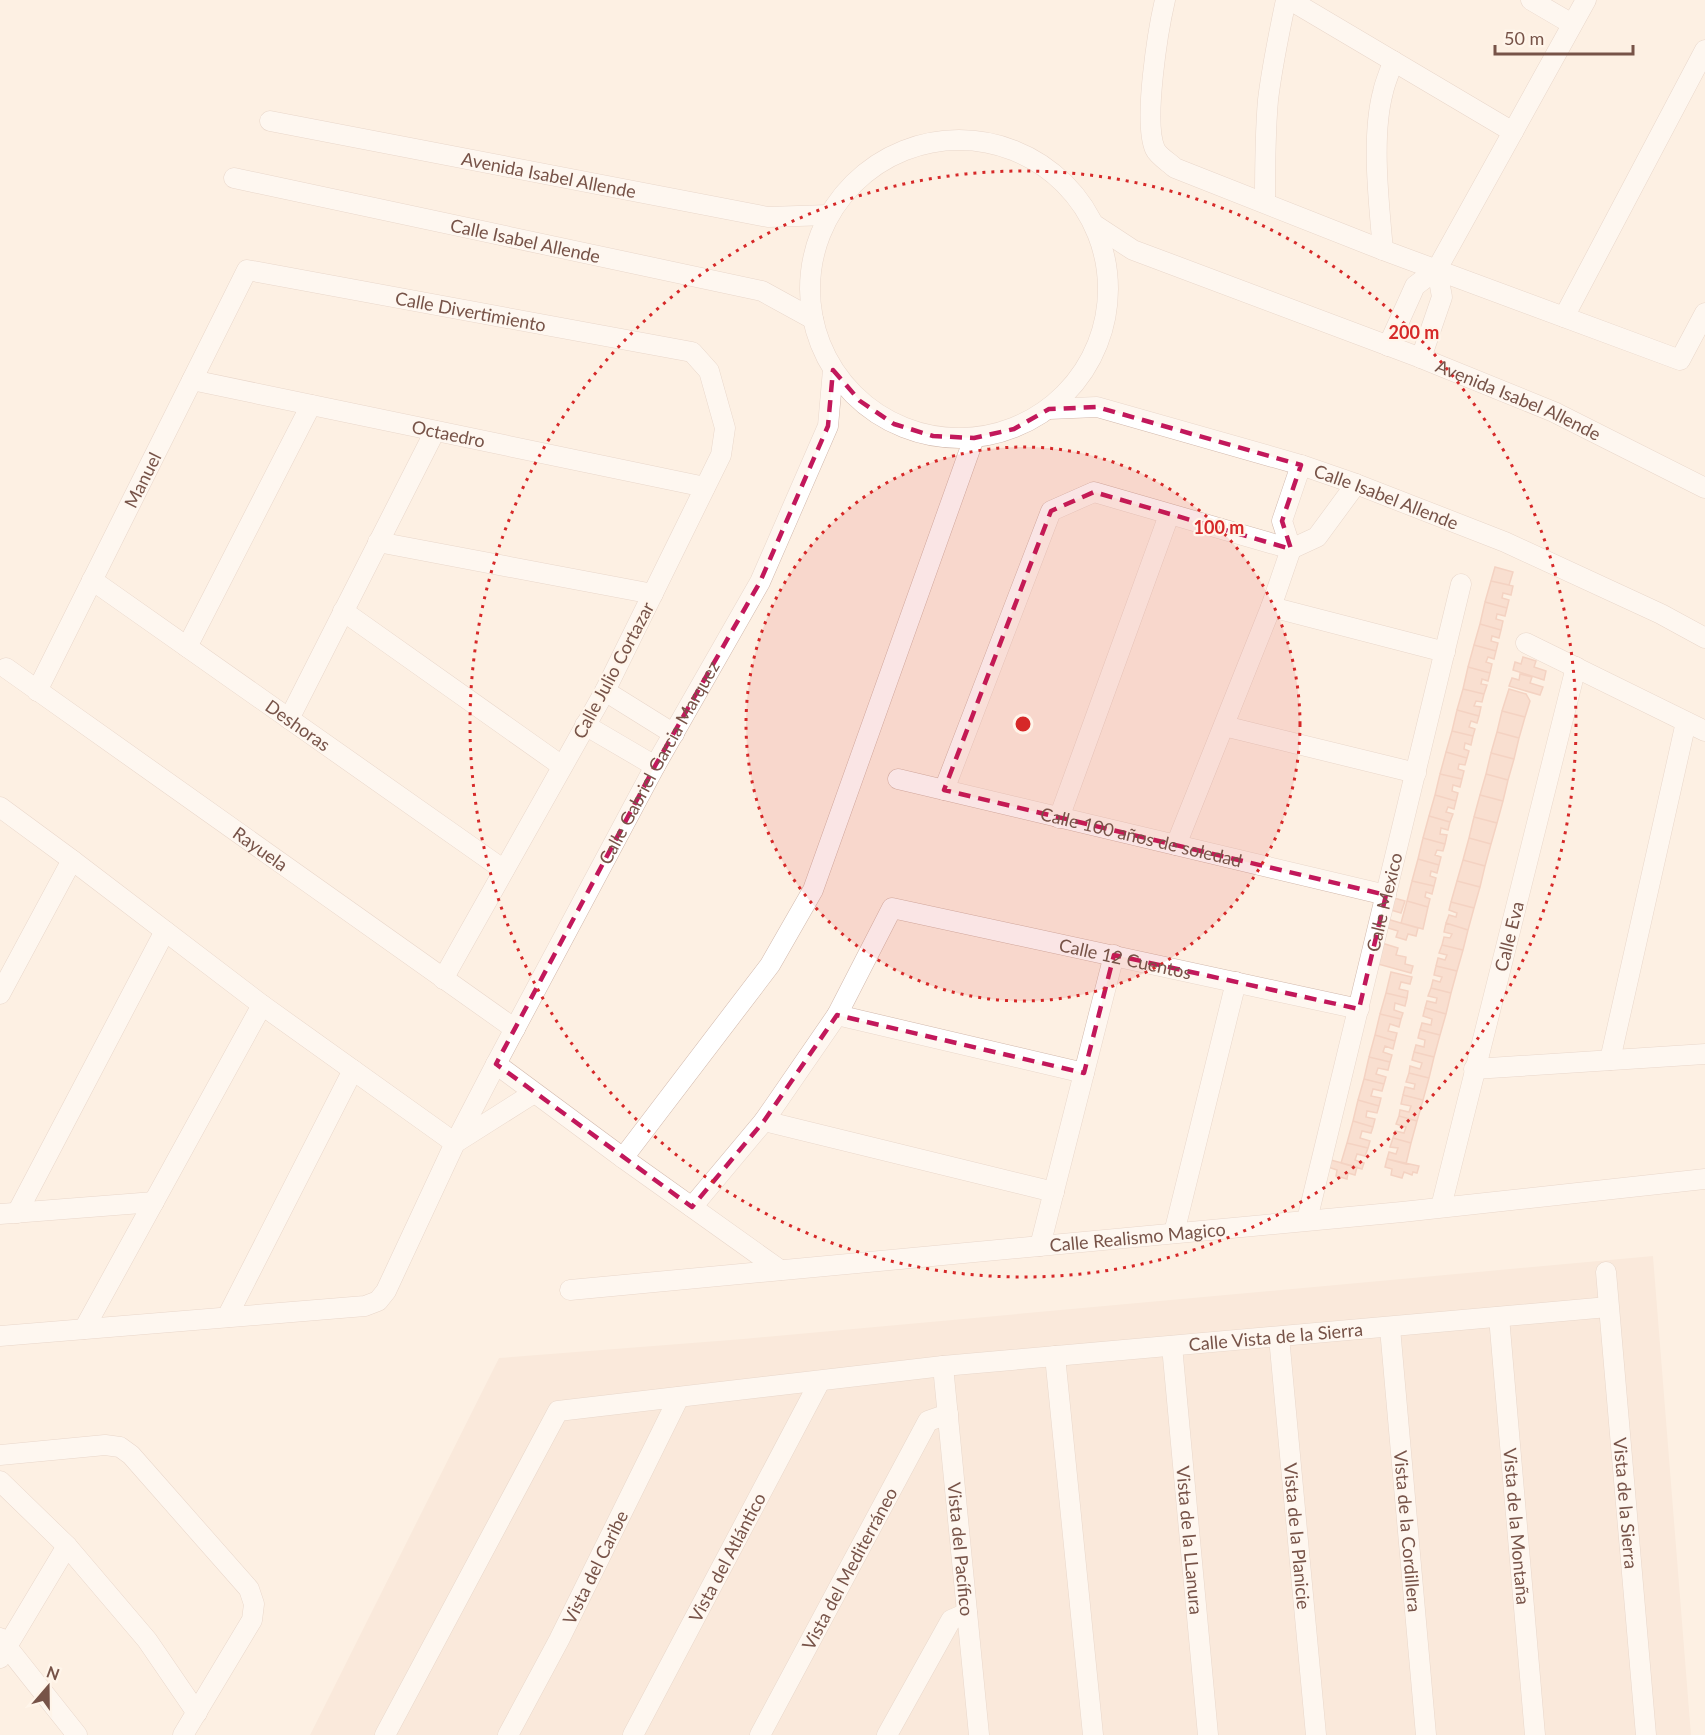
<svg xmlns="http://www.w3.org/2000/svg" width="1705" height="1735" font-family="Lato,sans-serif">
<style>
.residential{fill:#f5e1d1}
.building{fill:#f4cab9;stroke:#e8ae99;stroke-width:1.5}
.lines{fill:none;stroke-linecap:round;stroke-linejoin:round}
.minor-casing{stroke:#d1b8ac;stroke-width:21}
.minor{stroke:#fff;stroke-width:20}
.marked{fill:none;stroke:#c2185b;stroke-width:4.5;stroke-dasharray:12 8;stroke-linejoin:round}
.ring{fill:none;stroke:#d62828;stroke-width:3;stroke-dasharray:3 6}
.labels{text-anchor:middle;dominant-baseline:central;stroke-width:4.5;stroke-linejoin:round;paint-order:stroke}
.street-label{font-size:18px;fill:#775348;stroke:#fff5ea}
.centre{fill:#d62828;stroke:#fff5ea;stroke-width:3}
.ring-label{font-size:18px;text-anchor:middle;font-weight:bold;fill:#d62828;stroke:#fff5ea;stroke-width:4.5;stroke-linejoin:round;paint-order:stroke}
</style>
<rect width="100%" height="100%" fill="#fdf0e3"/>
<!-- residential -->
<path class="residential" d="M1653,1256L1691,1735H310L499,1358L743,1339Z"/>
<!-- building -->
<path class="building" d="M1495,567L1513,572L1509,585L1491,581Z
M1491,581L1513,586L1511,595L1503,593L1502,598L1509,600L1507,608L1485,602Z
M1485,602L1507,608L1505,616L1497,614L1496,619L1503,621L1501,630L1480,624Z
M1480,624L1501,630L1499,638L1492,636L1491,641L1498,643L1496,651L1474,645Z
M1474,645L1496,651L1494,659L1488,657L1486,662L1492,664L1490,673L1468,667Z
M1523,657L1536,661L1534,667L1546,671L1544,680L1513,670L1515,662L1521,664Z
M1468,667L1490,673L1488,681L1482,679L1481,684L1487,685L1484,694L1463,689Z
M1520,674L1532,677L1530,683L1543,687L1540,695L1509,686L1512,678L1519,680Z
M1463,689L1484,694L1482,702L1476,701L1474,706L1481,707L1479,716L1457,710Z
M1509,689L1526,694L1530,701L1525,717L1502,711Z
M1457,710L1479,716L1477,723L1471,721L1469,727L1475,729L1473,736L1452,731Z
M1502,711L1525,717L1519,738L1497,732Z
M1452,731L1473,736L1471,745L1465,743L1464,749L1469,751L1467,758L1446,752Z
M1497,732L1519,738L1514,759L1491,753Z
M1446,752L1467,758L1465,765L1459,764L1458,769L1464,771L1462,779L1440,774Z
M1491,753L1514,759L1508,780L1486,774Z
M1440,774L1462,779L1460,787L1453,785L1452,791L1458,793L1456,801L1435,795Z
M1486,774L1508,780L1503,801L1480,795Z
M1435,795L1456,801L1454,809L1448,807L1446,812L1453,814L1450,822L1429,816Z
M1480,795L1503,801L1497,823L1474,817Z
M1429,816L1450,822L1448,830L1441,828L1440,834L1447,835L1445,844L1423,838Z
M1474,817L1497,823L1491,844L1469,838Z
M1423,838L1445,844L1443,851L1437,850L1435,855L1441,857L1439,865L1418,859Z
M1469,838L1491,844L1485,866L1463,860Z
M1418,859L1439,865L1437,873L1431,871L1430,876L1436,878L1434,886L1412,881Z
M1463,860L1485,866L1480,887L1457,881Z
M1412,881L1434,886L1432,894L1426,892L1425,897L1430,899L1428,907L1407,901Z
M1457,881L1480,887L1474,908L1451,902Z
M1394,898L1405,901L1401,913L1391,910Z
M1407,901L1428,907L1423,929L1401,923Z
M1451,902L1474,908L1468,930L1446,923L1449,915L1456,917L1457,913L1449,910Z
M1387,919L1418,928L1416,936L1408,934L1406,940L1396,937L1398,931L1385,927Z
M1446,923L1468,930L1463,950L1442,945L1444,937L1450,938L1452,934L1444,932Z
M1382,943L1398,948L1396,955L1406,957L1405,964L1413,966L1411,973L1378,964Z
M1442,945L1463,950L1457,971L1436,966L1438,958L1445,960L1447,955L1439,953Z
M1436,966L1457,971L1451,993L1431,988L1433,980L1440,982L1442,977L1434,975Z
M1391,972L1412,977L1410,984L1401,982L1399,989L1408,991L1407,998L1386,993Z
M1431,988L1451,993L1446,1014L1425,1008L1427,1001L1436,1003L1437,998L1428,996Z
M1386,993L1407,998L1405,1006L1395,1003L1394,1010L1403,1013L1401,1019L1380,1014Z
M1425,1008L1446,1014L1440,1035L1420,1030L1422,1023L1431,1025L1432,1019L1423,1016Z
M1380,1014L1401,1019L1399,1027L1390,1024L1388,1031L1397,1033L1395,1041L1375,1035Z
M1420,1030L1440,1035L1434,1057L1414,1052L1416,1045L1424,1047L1425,1040L1418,1038Z
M1375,1035L1395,1041L1393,1049L1385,1046L1383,1052L1392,1055L1390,1062L1369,1057Z
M1414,1052L1434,1057L1429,1078L1409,1073L1410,1066L1420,1069L1422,1063L1412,1060Z
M1369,1057L1390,1062L1388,1070L1378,1068L1376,1074L1386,1077L1384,1084L1364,1079Z
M1409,1073L1429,1078L1423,1100L1403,1095L1405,1087L1414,1089L1415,1084L1406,1082Z
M1364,1079L1384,1084L1382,1091L1373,1089L1371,1096L1381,1098L1379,1106L1358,1100Z
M1403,1095L1423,1100L1417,1121L1399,1116L1400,1110L1409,1112L1411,1106L1401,1104Z
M1358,1100L1379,1106L1377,1113L1367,1111L1366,1117L1375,1119L1373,1127L1353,1121Z
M1399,1116L1417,1121L1411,1143L1393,1138L1395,1131L1404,1133L1406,1127L1396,1124Z
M1353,1121L1373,1127L1371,1133L1362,1131L1360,1138L1370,1141L1368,1148L1347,1143Z
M1393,1138L1411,1143L1406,1164L1387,1159L1389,1152L1396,1154L1398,1148L1390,1147Z
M1347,1143L1368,1148L1365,1156L1357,1154L1355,1160L1364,1163L1362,1169L1341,1163Z
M1327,1159L1357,1167L1355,1175L1348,1173L1347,1179L1336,1176L1337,1170L1325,1166Z
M1387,1159L1419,1166L1417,1173L1413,1172L1412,1175L1404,1172L1402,1178L1391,1175L1392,1169L1385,1167Z"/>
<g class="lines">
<defs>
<g id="minor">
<path d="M1165,0C1158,30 1143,122 1155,149C1158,156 1170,163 1175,168L1383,250L1680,360L1705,313"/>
<path d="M1290,0L1513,132"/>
<path d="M1531,0L1572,24"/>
<path id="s1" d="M270,121L768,217L828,215"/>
<circle cx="959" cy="289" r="149"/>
<path id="s2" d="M234,178L762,291L813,319"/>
<path d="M1265,202C1265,168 1265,134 1268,100C1272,66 1279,33 1286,0"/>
<path id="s3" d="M1095,225L1133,250L1421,358L1554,412L1705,488"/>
<path d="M1383,250C1379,204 1371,137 1383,92C1385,82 1390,72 1393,61"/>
<path d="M1564,317L1705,50"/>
<path d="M1388,346L1415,286L1437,269L1586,0"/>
<path d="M1421,358L1442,297L1437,269"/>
<path id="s4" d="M192,380L705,487"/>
<path id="s5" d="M1049,409L1097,407L1301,465L1356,484L1505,542L1661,614L1705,638"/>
<path d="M378,542L653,594"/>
<path d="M1291,549L1317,537L1356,484"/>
<path id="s6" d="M92,580L504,870"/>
<path d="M1271,607L1445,652"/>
<path d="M343,611L562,766"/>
<path d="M1526,643L1705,731"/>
<path d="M187,647L311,405"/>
<path id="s7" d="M6,668L515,1029"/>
<path id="s8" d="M37,691L247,270L692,352L709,371L725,428L721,455L605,691L443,979"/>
<path d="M605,691L674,734"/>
<path d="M289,719L435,431"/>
<path d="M585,725L655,766"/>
<path d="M1224,726L1416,773"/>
<path id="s9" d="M898,779L1386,895"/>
<path d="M944,790L1051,511L1094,492L1291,549"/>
<path d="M0,807L72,860L262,1005L455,1143"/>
<path d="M1059,818L1169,515"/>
<path d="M1176,845L1271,607L1291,549L1282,521L1301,465"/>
<path d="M0,994L72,860"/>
<path d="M837,1015L1084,1073"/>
<path d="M1610,1060L1686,722"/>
<path d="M496,1064L623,1158L780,1270"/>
<path d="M1474,1069L1705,1054"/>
<path d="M764,1121L1054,1192"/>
<path d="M455,1143L534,1093"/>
<path d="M623,1158L770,965L813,890L974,438"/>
<path id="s10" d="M692,1207L764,1121L837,1015L892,908L1359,1009"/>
<path id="s11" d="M1441,1207L1576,667"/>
<path d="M17,1213L165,931"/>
<path d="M0,1214L154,1202"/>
<path id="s12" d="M1307,1220L1461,584"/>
<path d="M1174,1233L1236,982"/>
<path d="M1040,1246L1114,955"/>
<path id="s13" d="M1606,1272L1646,1735"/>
<path id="s14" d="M570,1290L1402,1212L1705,1179"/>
<path d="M227,1317L353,1070"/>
<path id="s15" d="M1499,1317L1535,1735"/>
<path id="s16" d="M1390,1328L1426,1735"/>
<path d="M84,1329L262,1005"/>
<path id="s17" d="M0,1336L365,1306L378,1301L386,1291L455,1143L496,1064L655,766L760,582L828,426L833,370"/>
<path id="s18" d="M1279,1337L1316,1735"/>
<path id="s19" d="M1172,1346L1208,1735"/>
<path d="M1055,1356L1093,1735"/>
<path id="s20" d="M943,1366L979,1735"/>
<path d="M0,1455L105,1445L120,1447L131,1455L249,1589L254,1604L252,1620L183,1735"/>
<path d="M0,1481L67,1546L147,1640L197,1713"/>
<path d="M0,1638L77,1735"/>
<path d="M0,1658L67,1546"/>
<path id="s21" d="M385,1735L558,1411L943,1366L1608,1307"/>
<path id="s22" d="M508,1735L559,1640L679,1397"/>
<path id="s23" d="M633,1735L820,1381"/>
<path id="s24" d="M760,1735L928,1421L948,1414"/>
<path d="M887,1735L951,1620L967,1613"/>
</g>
</defs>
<!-- minor casing -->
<use href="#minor" class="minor-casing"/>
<!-- minor -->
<use href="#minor" class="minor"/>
</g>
<!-- marked area -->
<path d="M0 0H1705V1735H0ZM833,370L860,401L894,424L933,436L974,438L1014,429L1049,409L1097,407L1301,465L1282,521L1291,549L1094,492L1051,511L944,790L1386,895L1359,1009L1114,955L1084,1073L837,1015L764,1121L692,1207L496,1064L655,766L760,582L828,426Z" fill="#fdf0e3" fill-opacity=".55" fill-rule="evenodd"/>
<path class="marked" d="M833,370L860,401L894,424L933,436L974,438L1014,429L1049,409L1097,407L1301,465L1282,521L1291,549L1094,492L1051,511L944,790L1386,895L1359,1009L1114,955L1084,1073L837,1015L764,1121L692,1207L496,1064L655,766L760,582L828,426Z"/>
<!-- distance rings -->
<circle cx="1023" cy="724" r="277" fill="#d62828" fill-opacity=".12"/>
<g class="ring">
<circle cx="1023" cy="724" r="277"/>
<circle cx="1023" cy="724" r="553"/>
</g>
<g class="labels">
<!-- street labels -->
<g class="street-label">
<text stroke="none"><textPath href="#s1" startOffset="284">Avenida Isabel Allende</textPath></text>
<text stroke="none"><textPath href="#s2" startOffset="298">Calle Isabel Allende</textPath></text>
<text stroke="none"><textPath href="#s8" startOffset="698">Calle Divertimiento</textPath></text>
<text stroke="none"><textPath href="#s3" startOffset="459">Avenida Isabel Allende</textPath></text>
<text stroke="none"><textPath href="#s4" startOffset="262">Octaedro</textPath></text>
<text stroke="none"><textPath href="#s8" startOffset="236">Manuel</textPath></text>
<text stroke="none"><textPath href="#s5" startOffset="351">Calle Isabel Allende</textPath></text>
<text transform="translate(613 670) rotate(-62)">Calle Julio Cortazar</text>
<text stroke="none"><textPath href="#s6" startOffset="252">Deshoras</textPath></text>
<text stroke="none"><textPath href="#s17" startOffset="988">Calle Gabriel Garcia Marquez</textPath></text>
<text stroke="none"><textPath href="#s9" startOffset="250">Calle 100 años de soledad</textPath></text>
<text stroke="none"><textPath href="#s7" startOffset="312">Rayuela</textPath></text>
<text stroke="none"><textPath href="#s12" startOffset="327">Calle Mexico</textPath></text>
<text stroke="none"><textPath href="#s11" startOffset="279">Calle Eva</textPath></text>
<text stroke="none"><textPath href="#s10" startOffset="600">Calle 12 Cuentos</textPath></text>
<text stroke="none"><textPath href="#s14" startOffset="570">Calle Realismo Magico</textPath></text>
<text stroke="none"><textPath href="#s21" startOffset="1089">Calle Vista de la Sierra</textPath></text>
<text stroke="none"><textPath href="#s13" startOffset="232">Vista de la Sierra</textPath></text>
<text stroke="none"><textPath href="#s15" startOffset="210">Vista de la Montaña</textPath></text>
<text stroke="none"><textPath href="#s16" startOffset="204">Vista de la Cordillera</textPath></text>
<text stroke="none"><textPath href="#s18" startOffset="200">Vista de la Planicie</textPath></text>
<text stroke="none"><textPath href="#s19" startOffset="195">Vista de la LLanura</textPath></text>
<text stroke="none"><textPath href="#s20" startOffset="184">Vista del Pacífico</textPath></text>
<text stroke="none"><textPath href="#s23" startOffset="201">Vista del Atlántico</textPath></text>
<text stroke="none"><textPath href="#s22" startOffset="189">Vista del Caribe</textPath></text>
<text stroke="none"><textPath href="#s24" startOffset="189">Vista del Mediterráneo</textPath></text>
</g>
</g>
<circle cx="1023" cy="724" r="9" class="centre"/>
<g class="ring-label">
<text x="1414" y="339">200 m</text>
<text x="1219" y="534">100 m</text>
</g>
<!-- north arrow -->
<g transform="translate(48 1687) rotate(20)" stroke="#fff5ea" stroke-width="4.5" paint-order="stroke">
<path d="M0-4.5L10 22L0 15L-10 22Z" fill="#775348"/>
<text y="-9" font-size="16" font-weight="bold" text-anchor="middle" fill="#775348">N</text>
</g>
<!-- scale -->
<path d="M1495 45v9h138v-9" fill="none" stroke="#775348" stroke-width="3"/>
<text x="1504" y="45" font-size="18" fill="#775348" stroke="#fff5ea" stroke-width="4.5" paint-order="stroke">50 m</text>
</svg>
